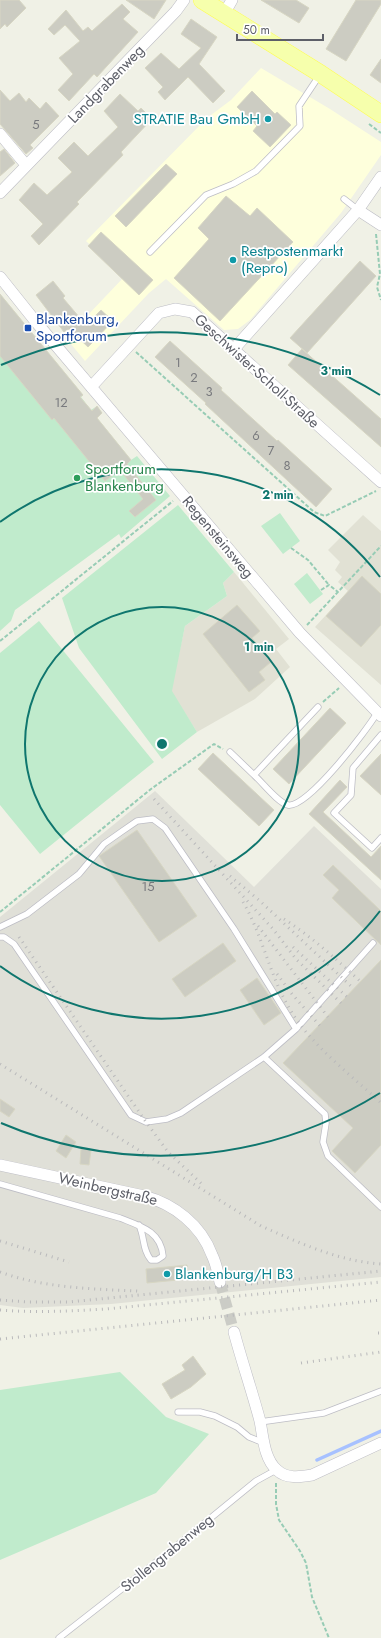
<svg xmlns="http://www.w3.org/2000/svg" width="381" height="1638" font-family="Jost,sans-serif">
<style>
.commercial{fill:#feffdc}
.industrial{fill:#e0e0d8}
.education{fill:#e1e1d4}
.green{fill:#c0ebcc}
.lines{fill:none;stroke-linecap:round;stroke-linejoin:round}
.stream{stroke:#a7c1ff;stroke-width:3.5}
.building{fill:#ccccc2;stroke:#d7d6c3}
.street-tunnel{stroke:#cbccc6;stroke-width:11;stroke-dasharray:11 5.5;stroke-linecap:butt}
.lane-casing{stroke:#bdbdc5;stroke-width:7}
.street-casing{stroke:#bdbdc5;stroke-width:12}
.primary-casing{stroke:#fffe50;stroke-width:18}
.path{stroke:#97ccb5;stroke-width:2;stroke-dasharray:4 2;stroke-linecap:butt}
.lane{stroke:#fff;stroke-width:5.5}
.street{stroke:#fff;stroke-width:11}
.primary{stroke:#f6ffac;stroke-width:17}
.rail{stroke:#b9b9bb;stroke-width:3;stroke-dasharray:1 5;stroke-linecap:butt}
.ring{fill:none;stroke:#0f766e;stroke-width:2}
.culture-dot{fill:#0f9aa8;stroke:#fff;stroke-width:1.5}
.transit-dot{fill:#1a4fb4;stroke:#fff;stroke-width:1.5}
.leisure-dot{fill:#2e9e5b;stroke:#fff;stroke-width:1.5}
.labels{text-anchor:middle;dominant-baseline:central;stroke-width:3.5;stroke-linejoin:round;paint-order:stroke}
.number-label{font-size:13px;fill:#797a7e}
.street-label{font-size:15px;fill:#5d5f68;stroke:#fff}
.culture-label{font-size:15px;fill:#0d838f;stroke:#fff;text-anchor:start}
.transit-label{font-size:15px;fill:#164399;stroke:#fff;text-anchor:start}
.leisure-label{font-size:15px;fill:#27864d;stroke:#fff;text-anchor:start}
.centre{fill:#0f766e;stroke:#fff;stroke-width:2}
.ring-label{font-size:12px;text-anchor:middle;font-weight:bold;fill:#0f766e;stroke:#fff;stroke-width:3.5;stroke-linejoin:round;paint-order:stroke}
</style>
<rect width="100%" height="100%" fill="#f0f1e6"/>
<!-- commercial -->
<path class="commercial" d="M261,68L330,109L381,142V155L341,213L250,320L238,329L224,330L166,279L149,293L85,361L66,338L124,277L86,241L207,118L231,100Z"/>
<!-- industrial -->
<path class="industrial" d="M155,791L254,887L314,826L381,889V1277L111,1304L23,1308L0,1305V917Z"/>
<!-- education -->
<path class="education" d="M363,515L381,531V685L315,627L348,591L338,582L342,577L335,570L340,562L328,550Z
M234,572L289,639L276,649L290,667L255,699L197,732L171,691L185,626L227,596L223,583Z"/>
<!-- green -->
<path class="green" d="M0,294L83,395L81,397L91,410L97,406L102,413L97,418L131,460L137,456L170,496L121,538L119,534L15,610L11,621L0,631Z
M178,505L234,572L223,583L227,596L185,626L172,691L197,732L162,759L79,648L62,598Z
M280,513L300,541L283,554L261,526Z
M307,573L323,594L310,604L294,584Z
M39,621L154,762L40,854L0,805V653Z
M120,1372L166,1417L209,1434L156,1493L0,1560V1390Z"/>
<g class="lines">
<!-- stream -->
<path class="stream" d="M317,1460L381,1431"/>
</g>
<!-- building -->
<path class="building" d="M0,0H19L26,8L7,27L5,24L0,29Z
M126,0H166L154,19Z
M261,0H296L309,8L299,23Z
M356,0H381V4L346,61L326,49Z
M122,4L130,12L123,19L138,32L97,77L94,74L69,101L58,90L73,74L59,58L80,41L65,25L54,35L48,29L66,10L83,31L88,27L92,31Z
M191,19L217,37L199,64L225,91L213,103L188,77L165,100L158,92L163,87L145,68L161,53L179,69L201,48L181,34Z
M381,59V83L370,75Z
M0,90L10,101L19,93L26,102L29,98L40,109L46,102L59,116L30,145L33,148L26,154L0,124Z
M252,91L275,114L277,112L291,125L270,147L253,131L257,126L237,107Z
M120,94L138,111L141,108L149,116L147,117L151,120L121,152L123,155L77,202L79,204L39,245L31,236L43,224L19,200L34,183L47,195L72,172L58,158L74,142L88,156L118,127L104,111Z
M4,149L15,163L0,176V152Z
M166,164L177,174L126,227L115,216Z
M226,196L250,216L257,208L293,242L220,321L174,278L209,239L198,228Z
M101,232L153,280L139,295L88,246Z
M360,261L376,276L307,353L290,338Z
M53,281L65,296L63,298L86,325L101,310L113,321L88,347L69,329L64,332L36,295Z
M0,294L83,395L80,397L92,411L97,406L102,413L97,418L131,460L127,464L156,500L135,517L129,511L143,499L120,470L105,481L54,418L52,420L0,356Z
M170,341L222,388L221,390L277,441L278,440L332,489L316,507L205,404L206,403L155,357Z
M302,349L381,419V447L288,365Z
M362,576L381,594V625L361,647L326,616Z
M237,605L260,631L252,638L271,662L259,672L265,680L249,692L203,634Z
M330,708L346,723L289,784L273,769Z
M213,753L274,810L259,826L198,769Z
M381,754V795L360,776Z
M340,780L347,787L323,812L371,857L381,846V880L309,814Z
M137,830L197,916L159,942L99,856Z
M333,865L381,911V945L332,898L339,890L323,875Z
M223,943L236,961L185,997L172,979Z
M381,960V1145L355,1173L332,1151L353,1128L283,1063Z
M257,978L281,1013L264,1025L240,990Z
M0,1099L15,1109L9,1117L0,1111Z
M66,1135L76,1142L66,1158L56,1151Z
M81,1149L91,1150L89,1165L80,1164Z
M187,1265L188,1279L147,1283L146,1269Z
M193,1356L206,1374L191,1387L171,1399L162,1384L185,1370L182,1365Z"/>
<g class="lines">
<!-- street-tunnel -->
<path class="street-tunnel" d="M220,1282L234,1332"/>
<defs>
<path id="lane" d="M344,199L358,210
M150,252L206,195L233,184L256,171L300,126L299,106L319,76
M318,707L254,775C262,782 278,803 288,805C307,809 367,730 377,713
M381,735L353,768L351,795L334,813L372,848L381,838
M230,752L254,775
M0,927L27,914L79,874L104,844L121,832L137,821L153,819L165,828L234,929L296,1029
M0,937H4L14,944L131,1115L146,1122L167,1119L181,1113L264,1057L296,1029L373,943
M264,1057L325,1114L326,1123L323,1142L328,1156L381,1207
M0,1184L120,1218C140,1226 161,1231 163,1256L157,1260H151C142,1249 145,1238 139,1225
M178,1412H200L215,1416L237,1427L249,1437L264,1443
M260,1422L324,1413L381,1391
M59,1638L169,1552L256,1481L276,1470"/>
<path id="street" d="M224,14L232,0
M0,134L26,165
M0,193L176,11L184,0
M358,210L381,225
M0,277L36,322L300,633L381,716
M234,349L358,210L381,177
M91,387L159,313L175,309L192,312L381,482
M0,1165L144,1196C174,1204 201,1225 212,1255C216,1263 218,1273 220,1282
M234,1332C242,1362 252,1391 260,1421C263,1436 264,1459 277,1470C286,1479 300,1477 312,1475L381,1443"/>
<path id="primary" d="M202,0L321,74L381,114"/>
</defs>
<!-- lane casing -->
<use href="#lane" class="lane-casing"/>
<!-- street casing -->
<use href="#street" class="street-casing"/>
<!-- primary casing -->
<use href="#primary" class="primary-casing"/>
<!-- path -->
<path class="path" d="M369,124L381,133
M376,234L380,274L377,287L381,300
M136,352L314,512L325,516L376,491
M291,548L308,560L329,585
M321,590L329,585L338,592
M307,625L381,546
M0,641L173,501
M323,702L339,688
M0,912L151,789L214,744L223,749
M276,1483V1504L279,1520L300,1551L306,1563L312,1597L329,1638"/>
<!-- lane -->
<use href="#lane" class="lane"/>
<!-- street -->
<use href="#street" class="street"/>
<!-- primary -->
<use href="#primary" class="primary"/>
<!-- rail -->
<path class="rail" d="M154,799L273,929L296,959L341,1003
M230,876L260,901L354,989
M243,902C262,934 269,973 288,1006C308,1043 350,1074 381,1103
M284,919C312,937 336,959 361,982
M258,926L328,1017
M19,937L146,1122L168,1152L204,1186
M293,947L347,997
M277,974L292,994L320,1026
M0,1064L261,1226C300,1243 338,1261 381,1264
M0,1241L69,1262
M0,1272C44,1288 92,1289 138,1291
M0,1300L28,1302H69L381,1271
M0,1310C36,1313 70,1311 106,1309L381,1282
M378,1333H381
M0,1339L381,1300
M301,1363L381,1352"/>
</g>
<!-- distance rings -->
<g class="ring">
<circle cx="162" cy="744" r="137"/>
<path d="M380 911A275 275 0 0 1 0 966M0 522A275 275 0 0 1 380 577"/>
<path d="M380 1093A412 412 0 0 1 1 1123M1 365A412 412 0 0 1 380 395"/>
</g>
<!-- markers -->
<g class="culture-dot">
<circle cx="268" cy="119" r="4"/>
<circle cx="233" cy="260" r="4"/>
<circle cx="167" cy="1274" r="4"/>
</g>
<rect class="transit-dot" x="24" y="324" width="8" height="8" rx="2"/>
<circle class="leisure-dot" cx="77" cy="478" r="4"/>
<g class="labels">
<!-- number labels -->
<g class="number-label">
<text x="36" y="124">5</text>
<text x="178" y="362">1</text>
<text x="194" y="377">2</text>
<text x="209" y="391">3</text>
<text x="61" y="402">12</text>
<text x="256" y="435">6</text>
<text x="271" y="450">7</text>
<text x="287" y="465">8</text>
<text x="148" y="886">15</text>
</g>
<!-- street labels -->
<g class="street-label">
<text transform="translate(106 84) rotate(-46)">Landgrabenweg</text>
<text transform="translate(257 371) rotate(42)">Geschwister-Scholl-Straße</text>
<text transform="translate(218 537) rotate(50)">Regensteinsweg</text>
<text transform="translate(108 1189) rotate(13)">Weinbergstraße</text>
<text transform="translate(167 1553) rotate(-39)">Stollengrabenweg</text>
</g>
<!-- culture labels -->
<g class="culture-label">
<text x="260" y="119" text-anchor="end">STRATIE Bau GmbH</text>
<text x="241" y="251">Restpostenmarkt<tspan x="241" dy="17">(Repro)</tspan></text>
<text x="175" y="1274">Blankenburg/H B3</text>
</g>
<!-- transit labels -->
<g class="transit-label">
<text x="36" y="319">Blankenburg,<tspan x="36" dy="17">Sportforum</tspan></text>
</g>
<!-- leisure labels -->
<g class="leisure-label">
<text x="85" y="469">Sportforum<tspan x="85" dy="17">Blankenburg</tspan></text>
</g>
</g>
<circle cx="162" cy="744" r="6" class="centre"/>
<g class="ring-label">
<text x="336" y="375">3 min</text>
<text x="278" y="499">2 min</text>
<text x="259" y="651">1 min</text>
</g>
<!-- scale -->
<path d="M237 34v6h86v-6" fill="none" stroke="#5d5f68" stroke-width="2"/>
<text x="243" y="34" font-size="12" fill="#5d5f68" stroke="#ffffff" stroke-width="3" paint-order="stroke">50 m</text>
</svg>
